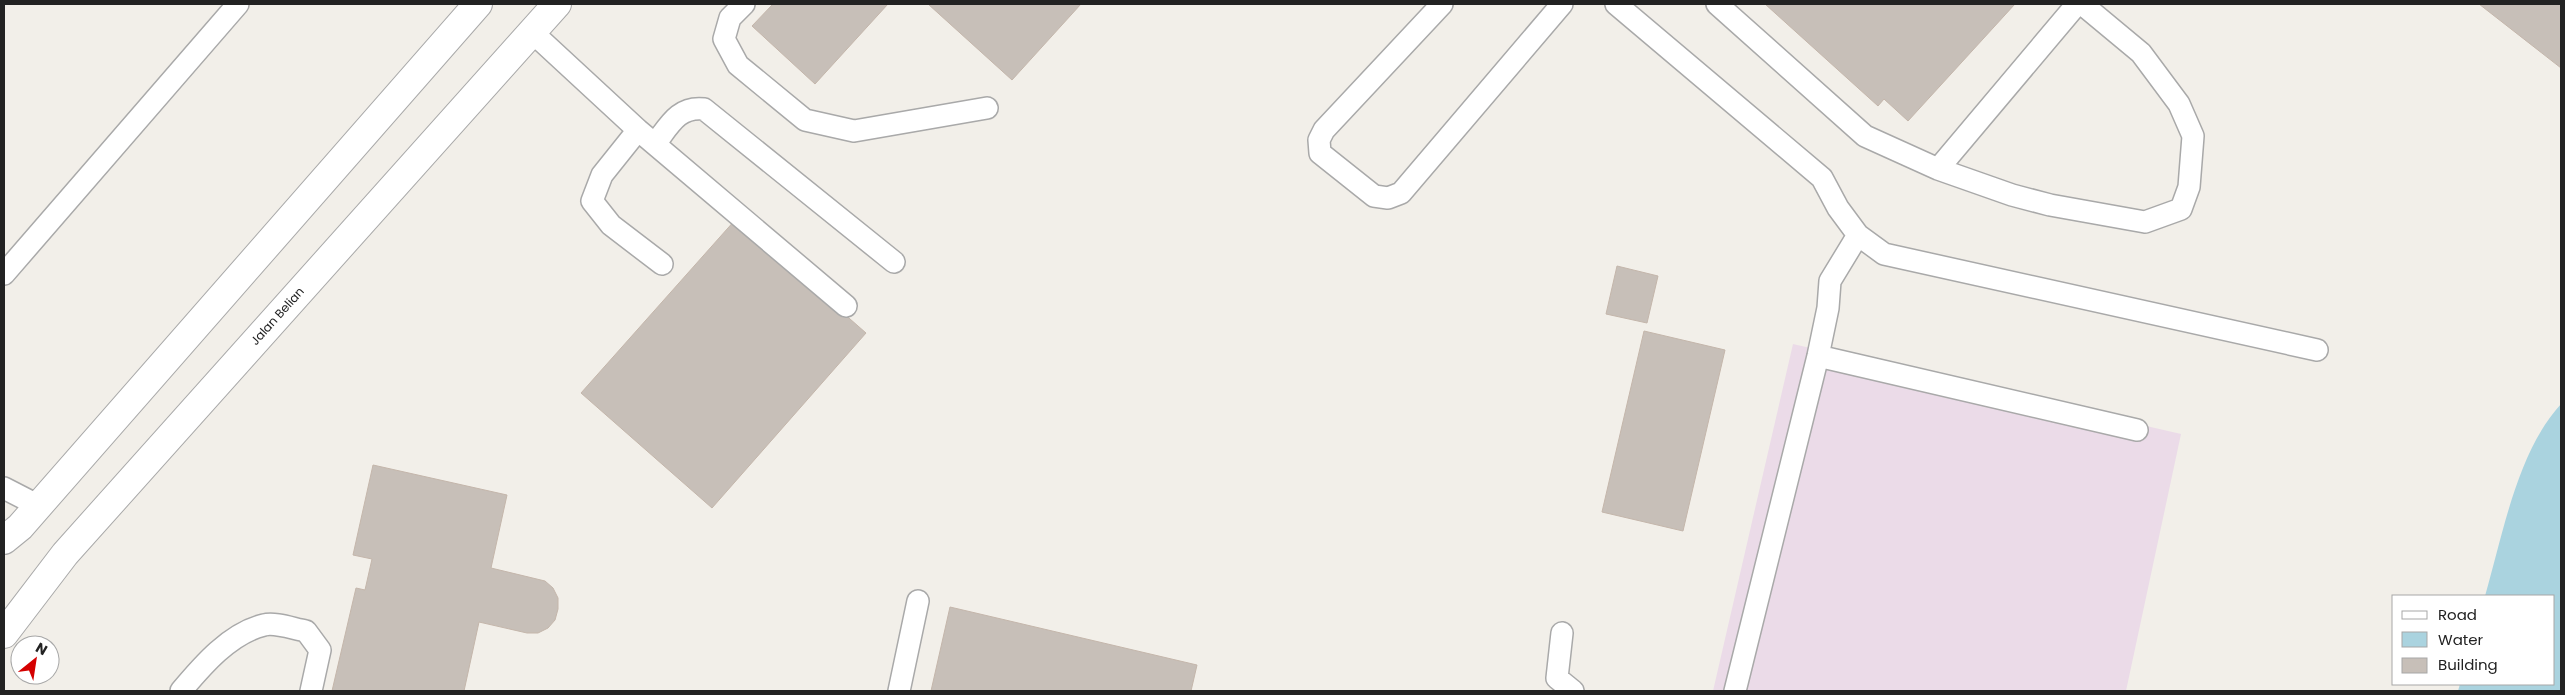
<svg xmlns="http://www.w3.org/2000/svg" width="2565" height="695" font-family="Poppins,sans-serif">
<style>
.industrial{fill:#ebdbe8}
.water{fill:#aad3df}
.building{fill:#c7bfb8;stroke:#c4b6ab}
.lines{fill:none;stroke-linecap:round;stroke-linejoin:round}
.service-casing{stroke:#a9a9a9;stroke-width:24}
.tertiary-casing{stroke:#a9a9a9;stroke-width:30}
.service{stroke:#fff;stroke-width:21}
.tertiary{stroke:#fff;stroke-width:28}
.labels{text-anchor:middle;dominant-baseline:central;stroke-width:5;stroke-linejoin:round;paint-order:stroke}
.street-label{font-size:12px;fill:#222;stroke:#fff}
</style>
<rect width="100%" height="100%" fill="#f2efe9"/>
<!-- industrial -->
<path class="industrial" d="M1793,344L2181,434L2126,691H1713Z"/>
<!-- water -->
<path class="water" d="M2561,404V691H2458L2460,684H2554V596H2485C2503,534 2517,452 2561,404Z"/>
<!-- building -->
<path class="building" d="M773,4H888L815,84L752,26Z
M928,4H1081L1012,80Z
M1765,4H2015L1908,121L1884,99L1878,106Z
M2479,4H2561V68Z
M736,219L866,333L712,508L581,393Z
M1617,266L1658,276L1647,323L1606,314Z
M1644,331L1725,350L1683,531L1602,512Z
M373,465L507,495L491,568L545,581L553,588L558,598V609L555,620L548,628L538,633H527L479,622L464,691H332L356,588L365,590L372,559L353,555Z
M950,607L1197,665L1191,691H931Z"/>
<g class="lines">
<defs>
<path id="service" d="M744,4L730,18L724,39L738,65L805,120L854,131L987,108
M1442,4L1324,130L1319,140L1320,153L1374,196L1388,198L1401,193L1562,4
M1616,4L1822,178L1838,208L1858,235L1884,254L2317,350
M1717,4L1865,136L1938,169L2012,195L2050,205L2145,222L2181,209L2189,187L2193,136L2179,104L2141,53L2082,4
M532,32L638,130L846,306
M638,130L602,175L592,201L611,225L662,264
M655,144C669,126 678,106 704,109L894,262
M1938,169L2077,4
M4,274L238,4
M1818,356L2137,430
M4,488L39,506
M1562,633L1557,678L1573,691
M181,691C202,666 230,633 264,625C275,622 294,629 306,631L320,650L311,691
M899,691L918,601
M1735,691L1818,356L1828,308L1830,281L1858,235"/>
<path id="tertiary" d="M4,540L20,527L478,4
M4,634L65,554L557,4"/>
</defs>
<!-- service casing -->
<use href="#service" class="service-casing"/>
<!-- tertiary casing -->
<use href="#tertiary" class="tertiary-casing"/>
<!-- service -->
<use href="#service" class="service"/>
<!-- tertiary -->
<use href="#tertiary" class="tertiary"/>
</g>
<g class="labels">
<!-- street labels -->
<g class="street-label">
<text transform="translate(277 316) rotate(-48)">Jalan Belian</text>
</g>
</g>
<!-- border -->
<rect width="2565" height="695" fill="none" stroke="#222222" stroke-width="10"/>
<!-- legend -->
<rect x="2392" y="595" width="162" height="90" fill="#ffffff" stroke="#a7a7a7"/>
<rect x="2402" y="611" width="25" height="8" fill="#ffffff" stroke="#a7a7a7"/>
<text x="2438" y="620" font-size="15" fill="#222222">Road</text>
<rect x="2402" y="632" width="25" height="15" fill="#aad3df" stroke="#a7a7a7"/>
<text x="2438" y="645" font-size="15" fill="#222222">Water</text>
<rect x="2402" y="658" width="25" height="15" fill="#c7bfb8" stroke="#a7a7a7"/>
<text x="2438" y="670" font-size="15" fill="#222222">Building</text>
<!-- north arrow -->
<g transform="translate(35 660) rotate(30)"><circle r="24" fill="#ffffff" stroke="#a7a7a7"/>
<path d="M0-4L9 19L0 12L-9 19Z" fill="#d40000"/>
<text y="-8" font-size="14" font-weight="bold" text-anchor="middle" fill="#222222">N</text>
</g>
</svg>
